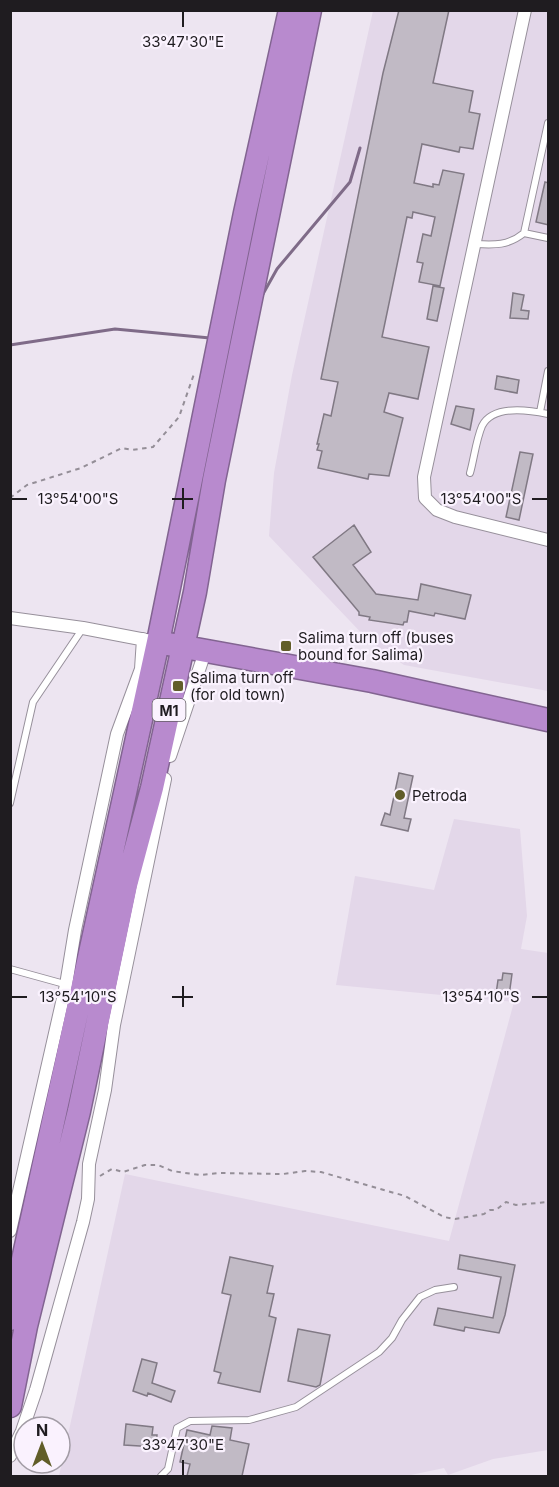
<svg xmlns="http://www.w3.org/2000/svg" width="559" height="1487" font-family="Inter,sans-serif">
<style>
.built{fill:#e3d7e9}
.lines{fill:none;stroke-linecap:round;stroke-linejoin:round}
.stream{stroke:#7f6b88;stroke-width:3}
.building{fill:#c1bac5;stroke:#807984;stroke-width:1.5}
.lane-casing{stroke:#97909b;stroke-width:8}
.street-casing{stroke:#97909b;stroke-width:14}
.highway-casing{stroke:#826491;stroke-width:25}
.path{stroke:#948e97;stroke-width:2;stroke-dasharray:4.5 4.5;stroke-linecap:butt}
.lane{stroke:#fff;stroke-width:6}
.street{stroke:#fff;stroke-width:12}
.highway{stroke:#b88ace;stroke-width:22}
.ticks{fill:none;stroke:#1f1c20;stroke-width:2}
.poi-dot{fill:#615d29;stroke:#faf2fe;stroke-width:2}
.labels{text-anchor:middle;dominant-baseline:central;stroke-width:4.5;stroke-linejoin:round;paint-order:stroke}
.shield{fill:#faf2fe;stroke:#615c63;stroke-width:1.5}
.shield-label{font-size:14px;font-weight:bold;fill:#1f1c20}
.poi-label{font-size:15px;fill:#1f1c20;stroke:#faf2fe;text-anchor:start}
.ticks-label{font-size:15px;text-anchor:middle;fill:#1f1c20;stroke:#faf2fe;stroke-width:4.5;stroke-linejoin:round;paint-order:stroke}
</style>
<rect width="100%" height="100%" fill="#ede5f1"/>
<!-- built -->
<path class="built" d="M373,11H548V691L404,665L369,641L269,536L274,473L292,375Z
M454,819L520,829L527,916L521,949L548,953V1450L493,1459L448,1475L444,1468L406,1476H59L125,1174L449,1241L514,1002L336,985L355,876L434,890Z"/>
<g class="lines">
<!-- stream -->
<path class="stream" d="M263,294L277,269L350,182L360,148
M10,345L115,329L210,338"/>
</g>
<!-- building -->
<path class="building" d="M399,10H449L433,83L473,91L469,112L480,114L473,149L460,147L459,152L422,144L414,183L433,187V184L439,185L443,170L464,174L440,286L419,282L423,263L417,262L423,234L431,236L435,217L413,212L412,218L407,217L382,337L429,347L418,399L389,393L384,412L403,418L389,476L369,474L368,479L318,468L322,451L317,450L319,444H317L324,414L331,416L338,382L321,379L383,73Z
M545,182L549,183V225L536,222Z
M433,286L444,288L437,321L427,319Z
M513,293L524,295L521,310L529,311L528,319L510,318Z
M497,376L519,380L517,393L495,389Z
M456,406L474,409L470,430L451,424Z
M520,452L533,454L519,520L506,517Z
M354,525L371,552L353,565L376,594L418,600L421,584L471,595L465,619L435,613L434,616L409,611L407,622H404L403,625L369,620L370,617L359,615V612L313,557Z
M399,773L413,776L404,818L411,819L408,831L381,825L385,813L390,815Z
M503,973L512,974L509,996L496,994L498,980H502Z
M460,1255L515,1265L505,1315L499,1333L465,1327L464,1331L434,1325L438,1308L493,1318L501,1277L458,1269Z
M230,1257L273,1266L267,1293L274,1294L269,1316L276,1318L260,1392L218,1383L221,1373L214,1371L231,1295L222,1293Z
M298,1329L330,1335L320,1385L316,1387L288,1381Z
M142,1359L157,1363L152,1383L175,1391L171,1402L148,1393L147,1396L133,1391Z
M126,1424L153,1427L152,1435H157L156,1447L124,1445Z
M212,1426L232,1428L230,1440L249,1444L242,1476H187L190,1464L180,1462L187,1430L210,1435Z"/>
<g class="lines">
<defs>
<path id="lane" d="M524,233L548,123
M475,244C494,245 508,246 524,233L548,238
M540,412L548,371
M470,473C474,459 476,440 482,426C493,404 529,410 548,414
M10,803L33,702L83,628
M10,969L68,985
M161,1476L168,1469L177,1428L190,1421L249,1420L296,1407L379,1352L392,1338L402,1320L420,1297L435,1290L454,1287"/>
<path id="street" d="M525,10L424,477L425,498L437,510L455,517L548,540
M10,618L83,628L151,641
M170,756L205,652
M10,1231L66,985L75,930L117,734L141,669L143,639
M10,1456L22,1431L36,1390L83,1222L88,1199L89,1164L105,1090L114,1025L165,779"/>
<path id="highway" d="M168,644L372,681L548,720
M10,1319L158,642L245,213L290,10
M10,1406L26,1326L79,1111L126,885L152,788L195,592L214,480L310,10"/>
</defs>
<!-- lane casing -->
<use href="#lane" class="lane-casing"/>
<!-- street casing -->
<use href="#street" class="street-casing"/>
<!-- highway casing -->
<use href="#highway" class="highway-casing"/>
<!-- path -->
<path class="path" d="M10,498L27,485L81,468L122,448L132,450L153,447L179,417L194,374
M100,1176L112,1169L123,1172L145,1165H158L172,1171L200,1175L218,1173L283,1174L305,1171L321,1172L405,1196L444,1217L455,1219L484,1214L490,1210H496L506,1202L516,1205L548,1202"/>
<!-- lane -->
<use href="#lane" class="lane"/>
<!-- street -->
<use href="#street" class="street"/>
<!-- highway -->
<use href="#highway" class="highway"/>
</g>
<!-- ticks -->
<path class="ticks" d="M183,12V27M183,488V509M12,499H27M172,499H193M532,499H547M183,986V1007M12,997H27M172,997H193M532,997H547M183,1460V1475"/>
<!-- markers -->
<g class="poi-dot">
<rect x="280" y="640" width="12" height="12" rx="3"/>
<rect x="172" y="680" width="12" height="12" rx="3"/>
<circle cx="400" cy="795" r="6"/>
</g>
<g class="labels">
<!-- shield labels -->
<rect class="shield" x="152.5" y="699" width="33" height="22" rx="4.5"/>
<g class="shield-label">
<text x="169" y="710">M1</text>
</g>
<!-- poi labels -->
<g class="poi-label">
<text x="298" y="637">Salima turn off (buses<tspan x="298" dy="17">bound for Salima)</tspan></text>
<text x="190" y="677">Salima turn off<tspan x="190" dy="17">(for old town)</tspan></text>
<text x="412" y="795">Petroda</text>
</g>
</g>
<g class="ticks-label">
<text x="183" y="47">33°47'30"E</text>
<text x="78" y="504">13°54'00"S</text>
<text x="481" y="504">13°54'00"S</text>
<text x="78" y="1002">13°54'10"S</text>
<text x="481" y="1002">13°54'10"S</text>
<text x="183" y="1450">33°47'30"E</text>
</g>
<!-- border -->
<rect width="559" height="1487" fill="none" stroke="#1f1c20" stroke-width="24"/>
<!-- north arrow -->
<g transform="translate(42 1445)"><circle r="28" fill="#faf2fe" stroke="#a29ca5" stroke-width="1.5"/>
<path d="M0-4.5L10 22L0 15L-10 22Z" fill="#615d29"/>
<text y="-9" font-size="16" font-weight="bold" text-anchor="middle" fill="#1f1c20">N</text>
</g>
</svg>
